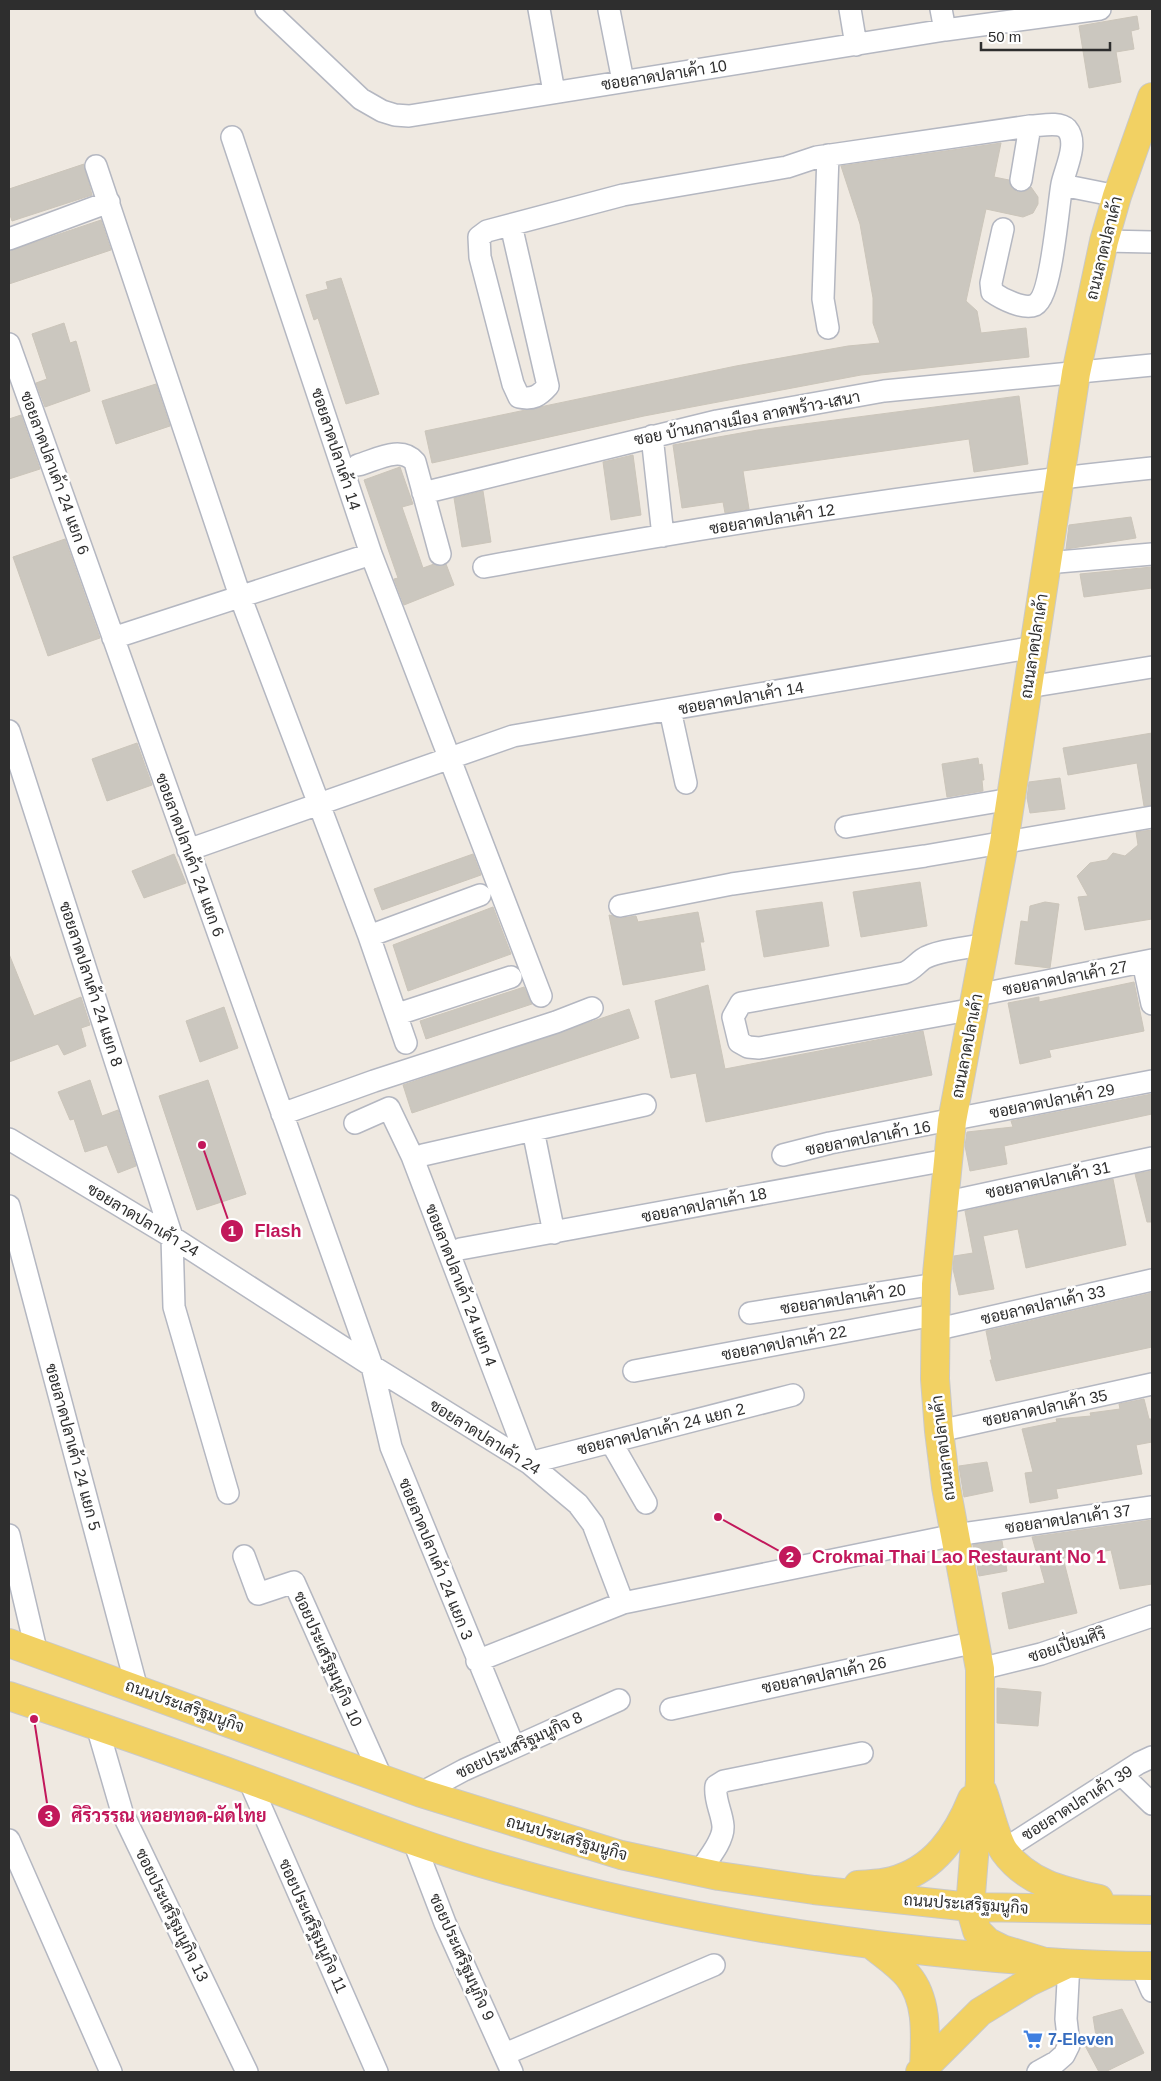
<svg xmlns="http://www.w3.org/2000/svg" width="1161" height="2081" font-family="Arial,Sarabun,sans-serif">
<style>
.building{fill:#cbc7bf;stroke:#cbc5ba}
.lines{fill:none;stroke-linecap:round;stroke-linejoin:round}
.minor-casing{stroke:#b4b7c1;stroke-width:24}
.major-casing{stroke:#c9c9c9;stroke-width:30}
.minor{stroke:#fff;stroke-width:21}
.major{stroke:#f2d163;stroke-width:28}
.labels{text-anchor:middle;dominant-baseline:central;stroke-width:5;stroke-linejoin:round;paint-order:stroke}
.street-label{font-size:16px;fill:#2e2e2e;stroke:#fff}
.shop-label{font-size:16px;font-weight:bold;fill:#366cbe;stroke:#fff;text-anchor:start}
.leader{fill:none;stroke:#c2185b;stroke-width:2}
.callout-dot{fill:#c2185b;stroke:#fff;stroke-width:2}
.mark-label{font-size:15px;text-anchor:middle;font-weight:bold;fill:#fff}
.callout-label{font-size:18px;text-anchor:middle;font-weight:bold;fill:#c2185b;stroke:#fff;stroke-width:5;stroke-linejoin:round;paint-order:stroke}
</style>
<rect width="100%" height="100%" fill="#efe9e1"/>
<!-- building -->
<path class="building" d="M1137,16L1139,29L1131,31L1134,49L1116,52L1121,82L1089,88L1079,26Z
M1001,143L994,177L1009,180L1013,189L1018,192L1026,191L1031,187L1038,197V204L1033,213L1023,217L986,209L966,301L977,311L981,333L1026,328L1029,357L861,375L644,416L432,463L425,431L736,366L848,346L880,343L873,323V298L860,224L841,166Z
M84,164L92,195L12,221L9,212V189Z
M101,220L111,250L9,284V251Z
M341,278L379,394L346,404L318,318L314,320L306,295L328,289L326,282Z
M64,323L70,343L76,341L90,391L45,407L36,383L47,379L32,334Z
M156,384L170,426L116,444L102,401Z
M1019,396L1028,464L974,472L969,439L743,471L749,509L725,513L723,502L682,508L673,445L758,430Z
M21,415L40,469L9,479V419Z
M633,455L641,515L611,520L603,462Z
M400,467L413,504L402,507L423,568L434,564L437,566L446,564L454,585L404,605L394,579L398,578L364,480Z
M483,491L491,542L462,547L454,498Z
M1131,517L1136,538L1066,549L1069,525Z
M65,539L100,638L48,656L13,557Z
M1152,567V588L1084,597L1080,574Z
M1152,733V805L1144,806L1137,763L1068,775L1063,748Z
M137,743L152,785L107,801L92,759Z
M978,758L979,765L982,764L984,780H982L983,791L947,797L942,764Z
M1060,778L1065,809L1030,813L1027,798L1029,782Z
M1152,830V919L1085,930L1078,897L1088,896L1077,876L1090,863L1107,860L1113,853L1125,856L1138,845L1136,832Z
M174,854L186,883L144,898L132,871Z
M473,854L481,875L382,910L374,889Z
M920,882L927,926L861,937L853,892Z
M822,902L829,946L764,957L756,911Z
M1045,902L1059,904L1050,968L1015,964L1021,921L1028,922L1030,906Z
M493,907L511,954L408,991L393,945Z
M698,912L704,942H700L705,970L623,985L609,915L622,918L636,916L638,922Z
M9,954L34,1016L81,997L90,1025L81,1028L86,1046L64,1055L58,1044L9,1062Z
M1134,982L1144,1031L1049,1050L1051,1057L1020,1064L1008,1003L1039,997V1002Z
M708,985L725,1069L923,1031L932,1075L706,1122L696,1073L671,1078L655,1001Z
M524,987L532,1004L426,1039L420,1021Z
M224,1007L238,1048L200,1062L186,1021Z
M629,1009L639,1038L412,1113L403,1085Z
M90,1080L102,1116L118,1110L136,1166L118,1173L107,1145L85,1152L74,1119L70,1120L58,1092Z
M208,1080L246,1194L197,1210L159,1096Z
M1152,1094V1114L1004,1146L1007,1164L970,1171L965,1146L967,1132L1013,1127L1011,1121Z
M1152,1171V1222H1147L1135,1174Z
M1113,1179L1126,1245L1026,1268L1018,1229L983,1236L994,1289L959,1295L953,1269L954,1256L973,1253L965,1211Z
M1152,1293V1347L996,1381L990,1360H992L986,1331Z
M1144,1399L1149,1419H1152V1442L1136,1445L1142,1474L1056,1489L1058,1498L1030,1503L1025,1473L1033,1472L1022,1429L1057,1422L1056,1419L1091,1416L1090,1413L1120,1409L1119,1404Z
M987,1462L993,1491L964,1497L959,1466Z
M1152,1520V1584L1120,1589L1111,1550L1063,1558L1077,1613L1009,1629L1002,1593L1045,1583L1032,1537Z
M1002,1541L1007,1571L979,1576L973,1545Z
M997,1688L1041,1692L1038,1726L997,1723Z
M1122,2009L1144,2053L1105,2072H1099L1081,2038L1096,2036L1093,2017Z"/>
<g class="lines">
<defs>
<path id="minor" d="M266,9L361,99L382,111L395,115L409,116L945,30L1100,9
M539,9L554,92
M850,9L856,45
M941,9L945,30
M609,10L623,81
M232,137L371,554L541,996
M828,155L823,299L828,328
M96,166L240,596L369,936L406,1043
M1021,180L1030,126
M1062,185L1117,196
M511,225L548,386C539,396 533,400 519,397L513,384L480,257L479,237L487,231L623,195L787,167L817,157L1030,126C1040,126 1059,121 1067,129C1079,143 1065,169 1062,184C1058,205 1052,296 1035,305C1024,310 1002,299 992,292L991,283L1003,229
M9,239L109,202
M1104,241L1152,242
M9,344L372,1366L391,1447L514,1747
M652,436L663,536
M358,465C376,460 401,445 415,462L440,554
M423,493L717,421L884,391L1152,365
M1046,563L1152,554
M484,567C706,526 929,491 1152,468
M113,638L371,554
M1028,687L1152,667
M670,710L686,783
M9,731L172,1237L174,1307L228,1493
M846,827L1011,799
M188,850L513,736L1035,647
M620,906L732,884L925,856L1152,817
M369,936L480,895
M1143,962L1152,1004
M977,995L1152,960
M974,1009L759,1048L748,1047L739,1042L733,1017L741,1003L904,973C912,970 916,964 923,959C937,950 969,948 986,944
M398,1014L511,977
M282,1114L374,1081L556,1022L592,1008
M355,1123L389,1108L412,1156L529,1463L793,1395
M9,1139L172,1237L372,1366L529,1463L578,1504L593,1524L623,1603L955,1535L1152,1507
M423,1155L533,1130
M783,1155L830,1143L1152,1081
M943,1203L1152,1158
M9,1206L137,1689
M554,1233L533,1130L645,1105
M460,1249L947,1160
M750,1313L936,1284
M934,1330L1152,1280
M634,1371L934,1315
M939,1431L1152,1384
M611,1442L646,1503
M9,1535L37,1654
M244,1556L258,1594L294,1582L382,1779
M477,1661L623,1603
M980,1669L1041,1654L1152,1616
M671,1709L976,1642
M97,1726L122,1812L247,2072
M1122,1775L1152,1804
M249,1780L377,2072
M421,1793L464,1770L619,1700
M9,1840L111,2072
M414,1842L445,1923L512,2072
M1003,1850L1139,1763L1152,1757
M699,1872C707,1860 724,1841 723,1826C722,1812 714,1800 716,1786L724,1781L862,1753
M1141,1966L1152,1991
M505,2054L714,1965
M1038,2072L1056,2062L1064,2055L1069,2045L1066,2019L1069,1963"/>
<path id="major" d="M9,1643L421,1793L621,1855L719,1876L814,1890L970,1907L1152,1910
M9,1696C89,1723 170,1751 250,1780C334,1811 416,1845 502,1869C641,1909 783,1935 927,1951C1002,1959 1077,1966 1152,1966
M983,1792C989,1808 995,1837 1004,1851C1027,1883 1063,1891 1099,1899
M858,1885C869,1884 881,1884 892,1881C934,1870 957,1836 972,1799
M872,1945C884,1955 898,1964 908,1976C929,2001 925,2038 924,2069
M1045,1962L1002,1949L988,1942L977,1931L970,1907L980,1781V1669L946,1487L939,1431L935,1379L936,1284L952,1121L1004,843L1076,373L1104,241L1117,196L1152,97
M920,2072L980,2012L1029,1982L1065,1965"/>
</defs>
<!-- minor casing -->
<use href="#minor" class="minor-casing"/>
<!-- major casing -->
<use href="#major" class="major-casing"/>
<!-- minor -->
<use href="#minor" class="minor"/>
<!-- major -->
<use href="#major" class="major"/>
</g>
<!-- icons -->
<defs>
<symbol id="supermarket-bare" viewBox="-9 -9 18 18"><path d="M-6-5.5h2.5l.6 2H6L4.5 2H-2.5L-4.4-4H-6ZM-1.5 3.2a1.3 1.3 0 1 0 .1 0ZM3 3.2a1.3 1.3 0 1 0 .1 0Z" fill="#3f7fe0" stroke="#fff" stroke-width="2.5" paint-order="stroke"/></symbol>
</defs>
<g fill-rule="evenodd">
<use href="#supermarket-bare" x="1019" y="2025" width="28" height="28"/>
</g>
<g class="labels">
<!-- street labels -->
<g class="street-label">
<text transform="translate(664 75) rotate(-9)">ซอยลาดปลาเค้า 10</text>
<text transform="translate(1104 248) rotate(-76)">ถนนลาดปลาเค้า</text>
<text transform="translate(747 418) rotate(-11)">ซอย บ้านกลางเมือง ลาดพร้าว-เสนา</text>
<text transform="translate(336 449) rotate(72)">ซอยลาดปลาเค้า 14</text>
<text transform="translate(55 473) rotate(70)">ซอยลาดปลาเค้า 24 แยก 6</text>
<text transform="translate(772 519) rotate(-9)">ซอยลาดปลาเค้า 12</text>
<text transform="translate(1034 646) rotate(-81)">ถนนลาดปลาเค้า</text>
<text transform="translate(741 698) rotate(-10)">ซอยลาดปลาเค้า 14</text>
<text transform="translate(190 855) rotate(70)">ซอยลาดปลาเค้า 24 แยก 6</text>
<text transform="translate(1065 978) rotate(-11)">ซอยลาดปลาเค้า 27</text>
<text transform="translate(91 984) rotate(72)">ซอยลาดปลาเค้า 24 แยก 8</text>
<text transform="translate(967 1046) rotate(-79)">ถนนลาดปลาเค้า</text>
<text transform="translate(1052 1101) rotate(-11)">ซอยลาดปลาเค้า 29</text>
<text transform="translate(868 1138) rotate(-11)">ซอยลาดปลาเค้า 16</text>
<text transform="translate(1048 1180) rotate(-12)">ซอยลาดปลาเค้า 31</text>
<text transform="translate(704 1205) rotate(-11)">ซอยลาดปลาเค้า 18</text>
<text transform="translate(143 1220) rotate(31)">ซอยลาดปลาเค้า 24</text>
<text transform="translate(461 1285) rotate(69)">ซอยลาดปลาเค้า 24 แยก 4</text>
<text transform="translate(843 1299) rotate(-9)">ซอยลาดปลาเค้า 20</text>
<text transform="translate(1043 1305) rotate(-13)">ซอยลาดปลาเค้า 33</text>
<text transform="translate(784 1343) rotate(-11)">ซอยลาดปลาเค้า 22</text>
<text transform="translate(1045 1408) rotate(-12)">ซอยลาดปลาเค้า 35</text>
<text transform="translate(661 1429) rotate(-14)">ซอยลาดปลาเค้า 24 แยก 2</text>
<text transform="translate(485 1437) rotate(32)">ซอยลาดปลาเค้า 24</text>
<text transform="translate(73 1447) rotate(75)">ซอยลาดปลาเค้า 24 แยก 5</text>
<text transform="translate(943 1448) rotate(-97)">ถนนลาดปลาเค้า</text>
<text transform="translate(1068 1519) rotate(-8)">ซอยลาดปลาเค้า 37</text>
<text transform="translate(436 1559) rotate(68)">ซอยลาดปลาเค้า 24 แยก 3</text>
<text transform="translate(1067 1645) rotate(-18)">ซอยเปี่ยมศิริ</text>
<text transform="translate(328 1659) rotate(66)">ซอยประเสริฐมนูกิจ 10</text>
<text transform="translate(824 1675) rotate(-12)">ซอยลาดปลาเค้า 26</text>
<text transform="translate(185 1706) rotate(20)">ถนนประเสริฐมนูกิจ</text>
<text transform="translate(519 1745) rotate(-25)">ซอยประเสริฐมนูกิจ 8</text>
<text transform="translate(1077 1803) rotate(-32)">ซอยลาดปลาเค้า 39</text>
<text transform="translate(567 1838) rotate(16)">ถนนประเสริฐมนูกิจ</text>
<text transform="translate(966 1904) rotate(4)">ถนนประเสริฐมนูกิจ</text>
<text transform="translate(172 1915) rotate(64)">ซอยประเสริฐมนูกิจ 13</text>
<text transform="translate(313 1926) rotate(66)">ซอยประเสริฐมนูกิจ 11</text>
<text transform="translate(462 1957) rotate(66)">ซอยประเสริฐมนูกิจ 9</text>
</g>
<!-- shop labels -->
<g class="shop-label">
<text x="1048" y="2039">7-Eleven</text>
</g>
</g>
<!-- callouts -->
<path class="leader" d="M202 1145L232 1231M718 1517L790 1557M34 1719L49 1816"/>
<g class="callout-dot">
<circle cx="202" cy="1145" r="5"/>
<circle cx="718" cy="1517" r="5"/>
<circle cx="34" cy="1719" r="5"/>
<circle cx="232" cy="1231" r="12"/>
<circle cx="790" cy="1557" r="12"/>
<circle cx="49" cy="1816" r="12"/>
</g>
<g class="mark-label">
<text x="232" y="1236">1</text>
<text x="790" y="1562">2</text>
<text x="49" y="1821">3</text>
</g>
<g class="callout-label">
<text x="278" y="1237">Flash</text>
<text x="959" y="1563">Crokmai Thai Lao Restaurant No 1</text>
<text x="169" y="1822">ศิริวรรณ หอยทอด-ผัดไทย</text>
</g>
<!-- border -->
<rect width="1161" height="2081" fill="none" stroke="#2e2e2e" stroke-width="20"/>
<!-- scale -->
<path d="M981 42v8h129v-8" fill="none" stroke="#2e2e2e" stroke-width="2.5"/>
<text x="988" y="42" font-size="15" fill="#2e2e2e" stroke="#ffffff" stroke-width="4" paint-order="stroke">50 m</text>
</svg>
